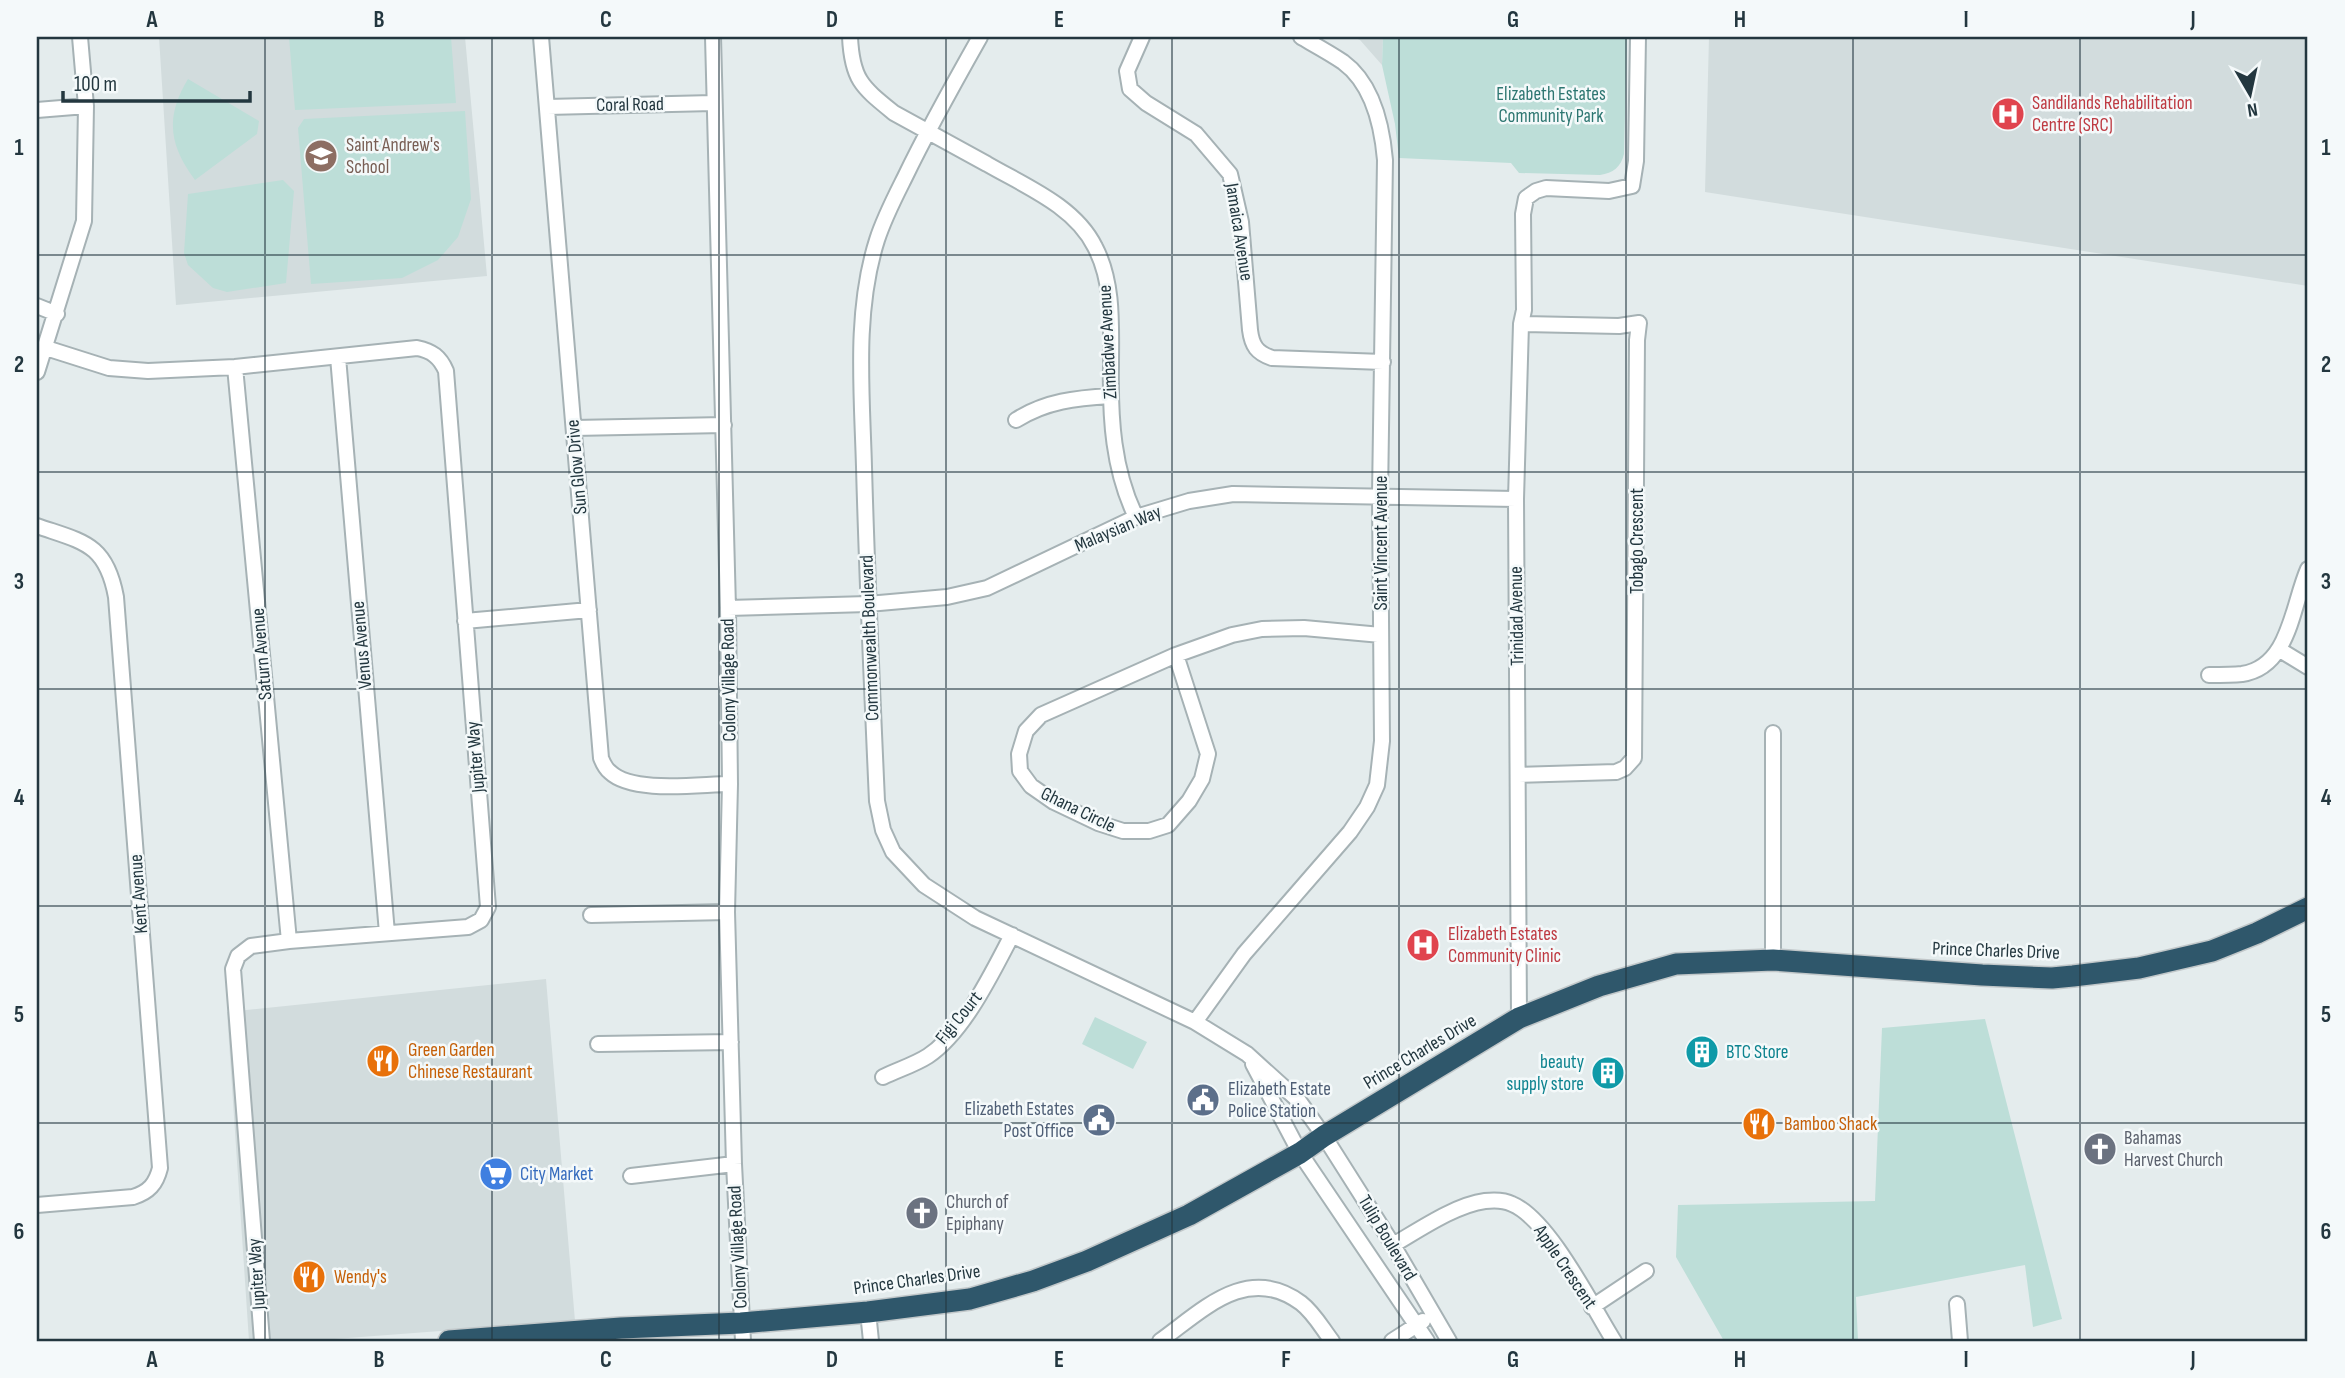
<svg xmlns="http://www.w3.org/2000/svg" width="2345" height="1378" font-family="'Sofia Sans Condensed',sans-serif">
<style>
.built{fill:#d2dcdd}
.green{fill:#bdded8}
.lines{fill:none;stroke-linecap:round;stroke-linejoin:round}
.minor-casing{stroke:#a6b2b5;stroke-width:18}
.highway-casing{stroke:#c1c7c9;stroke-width:24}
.minor{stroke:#fff;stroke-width:14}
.highway{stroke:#2f576b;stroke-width:21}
.grid{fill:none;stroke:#23373f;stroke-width:2;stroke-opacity:0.55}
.labels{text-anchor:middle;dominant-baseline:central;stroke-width:5;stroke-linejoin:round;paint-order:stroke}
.park-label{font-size:19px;fill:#2d7671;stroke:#f4f9fa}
.health-label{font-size:19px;fill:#be3a42;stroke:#f4f9fa;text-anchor:start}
.street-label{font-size:19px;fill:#23373f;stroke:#f4f9fa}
.education-label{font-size:19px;fill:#785e54;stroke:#f4f9fa;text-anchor:start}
.food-label{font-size:19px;fill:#c56008;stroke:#f4f9fa;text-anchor:start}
.culture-label{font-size:19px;fill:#0d838f;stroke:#f4f9fa;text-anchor:start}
.service-label{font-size:19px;fill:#4e5e75;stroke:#f4f9fa;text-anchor:start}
.worship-label{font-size:19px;fill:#5b616d;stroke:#f4f9fa;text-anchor:start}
.shop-label{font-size:19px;fill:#366cbe;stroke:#f4f9fa;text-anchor:start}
.neatline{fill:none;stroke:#23373f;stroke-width:2.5}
.grid-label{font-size:23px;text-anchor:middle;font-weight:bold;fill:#23373f}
</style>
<rect width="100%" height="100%" fill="#e4eced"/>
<!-- built -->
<path class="built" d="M159,37H465L487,276L176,305Z
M1353,37H1383L1382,65L1360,40Z
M1709,37H2308V286L1705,192Z
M546,979L575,1321L308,1341H249L227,1012Z"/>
<!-- green -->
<path class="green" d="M289,37H451L456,103L295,110Z
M1383,37H1627L1624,154C1621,167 1613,173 1600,175L1519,173L1511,163L1399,158L1395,124L1382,65Z
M188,79L259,121L257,134L195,180C169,145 165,117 188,79Z
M465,111L471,199L458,237L438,260L402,278L311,284L298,128L304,119Z
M283,180L294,191L286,283L227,292L213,288L188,265L184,253L188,194Z
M1095,1017L1147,1042L1133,1069L1082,1044Z
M1985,1019L2062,1319L2033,1327L2025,1265L1856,1297L1858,1341H1724L1676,1257L1678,1205L1875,1201L1882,1028Z"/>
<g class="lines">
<defs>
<path id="minor" d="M541,37L601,758C603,763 606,769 610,772C633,794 700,784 730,784
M713,37L728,608L730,784L727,912L734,1164L743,1341
M850,37C852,80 862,87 894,113C925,130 956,147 987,164C1025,186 1075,206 1095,247C1114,283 1111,327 1111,366C1110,418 1113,470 1136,517
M980,37C954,83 928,129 905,177C895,197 884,218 877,240C854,312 862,392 864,467C867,578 872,689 877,801L883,830L893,852L924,885L975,918L1195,1022L1247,1054L1299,1101L1324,1136L1393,1245L1449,1341
M1142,37L1127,71L1130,89L1146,103L1196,134L1230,174L1241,222L1250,330C1252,346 1257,353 1272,358L1383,362
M547,107L713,103
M37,110L86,106
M37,306L57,314
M46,348L109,368L148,371L235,367L417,348C432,351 440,357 446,371L488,907L481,920L468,927L289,941L251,946L238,956L233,969L262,1341
M338,357L387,933
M235,367L289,941
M37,372L84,221L86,106L80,37
M1016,420C1046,401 1076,398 1111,396
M574,428L724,425
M37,526C83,542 106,543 116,597L160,1168C156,1184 149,1192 133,1197L37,1205
M728,608L868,604L947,597L987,588L1136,517L1189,501L1233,494L1516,499
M465,621L589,610
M2280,650L2308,667
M1176,655L1208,754L1202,779L1189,801L1168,825L1149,831H1123L1098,823L1054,802L1031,786L1020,771L1019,754L1026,731L1041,715L1176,655L1232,635L1262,629L1304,628L1381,635
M2209,675C2220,675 2232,675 2242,674C2290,667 2292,605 2308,569
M1519,775L1616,772L1625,768L1634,758L1637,340L1639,323L1619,326L1521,324
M591,915L727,912
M1773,960V733
M1519,1018L1516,499L1521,324L1524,310L1523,214L1526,198L1536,191L1546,188L1609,191L1632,186L1636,161L1638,37
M1195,1022L1244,954L1350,832L1367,807L1377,785L1382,741L1380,496L1385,160C1382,125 1373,84 1343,62C1330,53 1315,45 1301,37
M598,1044L731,1042
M1253,1064L1300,1153L1427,1341
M883,1077C897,1070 914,1065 928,1056C964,1032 992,973 1012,935
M631,1176L734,1164
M1393,1245C1419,1230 1455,1205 1485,1201C1494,1200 1504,1200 1512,1204C1549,1219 1592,1306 1614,1341
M1957,1304L1960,1341
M1592,1307L1646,1271
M868,1312L871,1341
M1160,1341C1202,1311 1247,1263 1301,1303C1314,1313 1322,1328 1332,1341
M1392,1341L1423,1321"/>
<path id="highway" d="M449,1341L621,1328L741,1323L868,1312L970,1299L1033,1281L1087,1261L1189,1215L1300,1153L1324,1136L1519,1018L1599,986L1676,964L1773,960L1982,975L2052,978L2073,976L2139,968L2212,951L2257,933L2308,908"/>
</defs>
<!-- minor casing -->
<use href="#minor" class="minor-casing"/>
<!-- highway casing -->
<use href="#highway" class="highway-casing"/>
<!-- minor -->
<use href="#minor" class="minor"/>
<!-- highway -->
<use href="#highway" class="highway"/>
</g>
<!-- grid -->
<path class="grid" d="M265,37V1341M492,37V1341M719,37V1341M946,37V1341M1172,37V1341M1399,37V1341M1626,37V1341M1853,37V1341M2080,37V1341M37,255H2308M37,472H2308M37,689H2308M37,906H2308M37,1123H2308"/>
<!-- icons -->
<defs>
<symbol id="hospital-disc" viewBox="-11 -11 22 22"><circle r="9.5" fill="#e0444e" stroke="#f4f9fa"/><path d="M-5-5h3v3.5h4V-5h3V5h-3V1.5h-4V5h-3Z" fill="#fff"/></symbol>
<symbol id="school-disc" viewBox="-11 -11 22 22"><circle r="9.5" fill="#8d6e63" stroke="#f4f9fa"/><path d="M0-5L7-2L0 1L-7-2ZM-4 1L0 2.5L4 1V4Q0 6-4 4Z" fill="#fff"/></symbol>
<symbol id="building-disc" viewBox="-11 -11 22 22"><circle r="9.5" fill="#0f9aa8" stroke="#f4f9fa"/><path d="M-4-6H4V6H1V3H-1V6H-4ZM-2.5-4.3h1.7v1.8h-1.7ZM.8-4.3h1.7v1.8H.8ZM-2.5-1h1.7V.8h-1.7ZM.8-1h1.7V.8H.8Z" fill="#fff"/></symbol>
<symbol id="restaurant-disc" viewBox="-11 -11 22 22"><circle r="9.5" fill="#e8710a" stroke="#f4f9fa"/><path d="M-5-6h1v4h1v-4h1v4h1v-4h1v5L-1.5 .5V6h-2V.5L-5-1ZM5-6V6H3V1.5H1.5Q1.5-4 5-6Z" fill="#fff"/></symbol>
<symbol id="civic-disc" viewBox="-11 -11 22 22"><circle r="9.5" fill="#5c6f8a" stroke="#f4f9fa"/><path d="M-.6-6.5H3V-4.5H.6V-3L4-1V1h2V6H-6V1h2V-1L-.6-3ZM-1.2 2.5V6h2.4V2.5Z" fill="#fff"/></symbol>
<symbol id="church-disc" viewBox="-11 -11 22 22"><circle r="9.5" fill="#6b7280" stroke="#f4f9fa"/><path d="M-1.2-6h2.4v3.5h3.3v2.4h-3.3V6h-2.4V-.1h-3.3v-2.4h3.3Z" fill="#fff"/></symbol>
<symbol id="supermarket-disc" viewBox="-11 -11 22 22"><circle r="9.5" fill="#3f7fe0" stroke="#f4f9fa"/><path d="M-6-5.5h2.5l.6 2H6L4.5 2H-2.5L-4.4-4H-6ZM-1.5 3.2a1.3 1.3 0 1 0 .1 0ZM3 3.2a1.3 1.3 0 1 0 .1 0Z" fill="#fff"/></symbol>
</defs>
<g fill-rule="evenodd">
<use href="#hospital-disc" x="1989" y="95" width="38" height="38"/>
<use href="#school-disc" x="302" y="137" width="38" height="38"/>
<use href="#hospital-disc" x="1404" y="926" width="38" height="38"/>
<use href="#building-disc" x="1683" y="1033" width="38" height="38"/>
<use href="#restaurant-disc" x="364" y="1042" width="38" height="38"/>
<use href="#building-disc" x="1589" y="1054" width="38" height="38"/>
<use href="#civic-disc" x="1184" y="1081" width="38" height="38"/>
<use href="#civic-disc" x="1080" y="1101" width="38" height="38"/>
<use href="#restaurant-disc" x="1740" y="1105" width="38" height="38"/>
<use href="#church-disc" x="2081" y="1130" width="38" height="38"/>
<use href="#supermarket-disc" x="477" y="1155" width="38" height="38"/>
<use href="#church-disc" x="903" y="1194" width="38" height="38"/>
<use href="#restaurant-disc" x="290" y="1258" width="38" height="38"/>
</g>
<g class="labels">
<!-- park labels -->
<g class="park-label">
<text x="1551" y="94">Elizabeth Estates<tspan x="1551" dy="22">Community Park</tspan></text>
</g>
<!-- health labels -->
<g class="health-label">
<text x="2032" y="103">Sandilands Rehabilitation<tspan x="2032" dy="22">Centre (SRC)</tspan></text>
<text x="1448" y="934">Elizabeth Estates<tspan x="1448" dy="22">Community Clinic</tspan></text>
</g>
<!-- street labels -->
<g class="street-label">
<text transform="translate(630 105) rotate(-1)">Coral Road</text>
<text transform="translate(1239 232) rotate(81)">Jamaica Avenue</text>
<text transform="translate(1108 342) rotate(-93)">Zimbadwe Avenue</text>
<text transform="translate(577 467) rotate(-95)">Sun Glow Drive</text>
<text transform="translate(1118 529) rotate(-23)">Malaysian Way</text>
<text transform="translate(1637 541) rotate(-90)">Tobago Crescent</text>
<text transform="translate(1381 543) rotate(-90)">Saint Vincent Avenue</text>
<text transform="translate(1517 616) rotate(-91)">Trinidad Avenue</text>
<text transform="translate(870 638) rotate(-92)">Commonwealth Boulevard</text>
<text transform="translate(362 645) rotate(-95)">Venus Avenue</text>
<text transform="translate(262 654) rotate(-95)">Saturn Avenue</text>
<text transform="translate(729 680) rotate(-91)">Colony Village Road</text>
<text transform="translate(476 757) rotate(-95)">Jupiter Way</text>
<text transform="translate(1078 810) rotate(26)">Ghana Circle</text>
<text transform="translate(139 894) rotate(-94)">Kent Avenue</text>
<text transform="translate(1996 951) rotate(2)">Prince Charles Drive</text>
<text transform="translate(959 1018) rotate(-51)">Figi Court</text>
<text transform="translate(1420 1052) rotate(-31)">Prince Charles Drive</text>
<text transform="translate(1387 1238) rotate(59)">Tulip Boulevard</text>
<text transform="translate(738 1247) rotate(-93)">Colony Village Road</text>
<text transform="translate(1565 1267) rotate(56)">Apple Crescent</text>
<text transform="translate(257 1274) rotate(-94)">Jupiter Way</text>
<text transform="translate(917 1280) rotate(-8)">Prince Charles Drive</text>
</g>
<!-- education labels -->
<g class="education-label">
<text x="346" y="145">Saint Andrew's<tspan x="346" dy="22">School</tspan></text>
</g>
<!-- food labels -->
<g class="food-label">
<text x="408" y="1050">Green Garden<tspan x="408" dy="22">Chinese Restaurant</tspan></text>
<text x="1784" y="1124">Bamboo Shack</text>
<text x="334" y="1277">Wendy's</text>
</g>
<!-- culture labels -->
<g class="culture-label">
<text x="1726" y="1052">BTC Store</text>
<text x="1584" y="1062" text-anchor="end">beauty<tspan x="1584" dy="22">supply store</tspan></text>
</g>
<!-- service labels -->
<g class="service-label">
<text x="1228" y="1089">Elizabeth Estate<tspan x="1228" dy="22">Police Station</tspan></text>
<text x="1074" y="1109" text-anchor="end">Elizabeth Estates<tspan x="1074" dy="22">Post Office</tspan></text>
</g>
<!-- worship labels -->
<g class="worship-label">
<text x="2124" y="1138">Bahamas<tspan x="2124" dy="22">Harvest Church</tspan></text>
<text x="946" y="1202">Church of<tspan x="946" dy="22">Epiphany</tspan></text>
</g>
<!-- shop labels -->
<g class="shop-label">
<text x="520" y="1174">City Market</text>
</g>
</g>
<!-- border -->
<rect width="2345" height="1378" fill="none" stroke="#f4f9fa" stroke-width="77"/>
<!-- north arrow -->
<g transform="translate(2250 94) rotate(171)" stroke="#f4f9fa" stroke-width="5" paint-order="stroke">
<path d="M0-5L12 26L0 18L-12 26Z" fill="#23373f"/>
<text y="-10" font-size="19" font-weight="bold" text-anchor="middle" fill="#23373f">N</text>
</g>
<!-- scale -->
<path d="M63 91v10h187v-10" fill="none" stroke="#23373f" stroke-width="3.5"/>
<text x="74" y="91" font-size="21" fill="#23373f" stroke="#f4f9fa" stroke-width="5" paint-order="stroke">100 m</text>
<rect x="38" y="38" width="2268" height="1302" class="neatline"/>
<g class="grid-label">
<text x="152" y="27">A</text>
<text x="379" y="27">B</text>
<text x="606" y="27">C</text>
<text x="832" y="27">D</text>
<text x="1059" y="27">E</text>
<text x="1286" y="27">F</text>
<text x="1513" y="27">G</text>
<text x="1740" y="27">H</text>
<text x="1966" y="27">I</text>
<text x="2193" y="27">J</text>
<text x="19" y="155">1</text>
<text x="2326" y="155">1</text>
<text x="19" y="372">2</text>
<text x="2326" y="372">2</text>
<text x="19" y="589">3</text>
<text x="2326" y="589">3</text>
<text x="19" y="805">4</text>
<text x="2326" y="805">4</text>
<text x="19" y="1022">5</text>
<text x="2326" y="1022">5</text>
<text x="19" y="1239">6</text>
<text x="2326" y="1239">6</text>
<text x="152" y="1367">A</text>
<text x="379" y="1367">B</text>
<text x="606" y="1367">C</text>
<text x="832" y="1367">D</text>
<text x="1059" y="1367">E</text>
<text x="1286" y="1367">F</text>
<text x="1513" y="1367">G</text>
<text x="1740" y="1367">H</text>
<text x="1966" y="1367">I</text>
<text x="2193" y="1367">J</text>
</g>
</svg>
